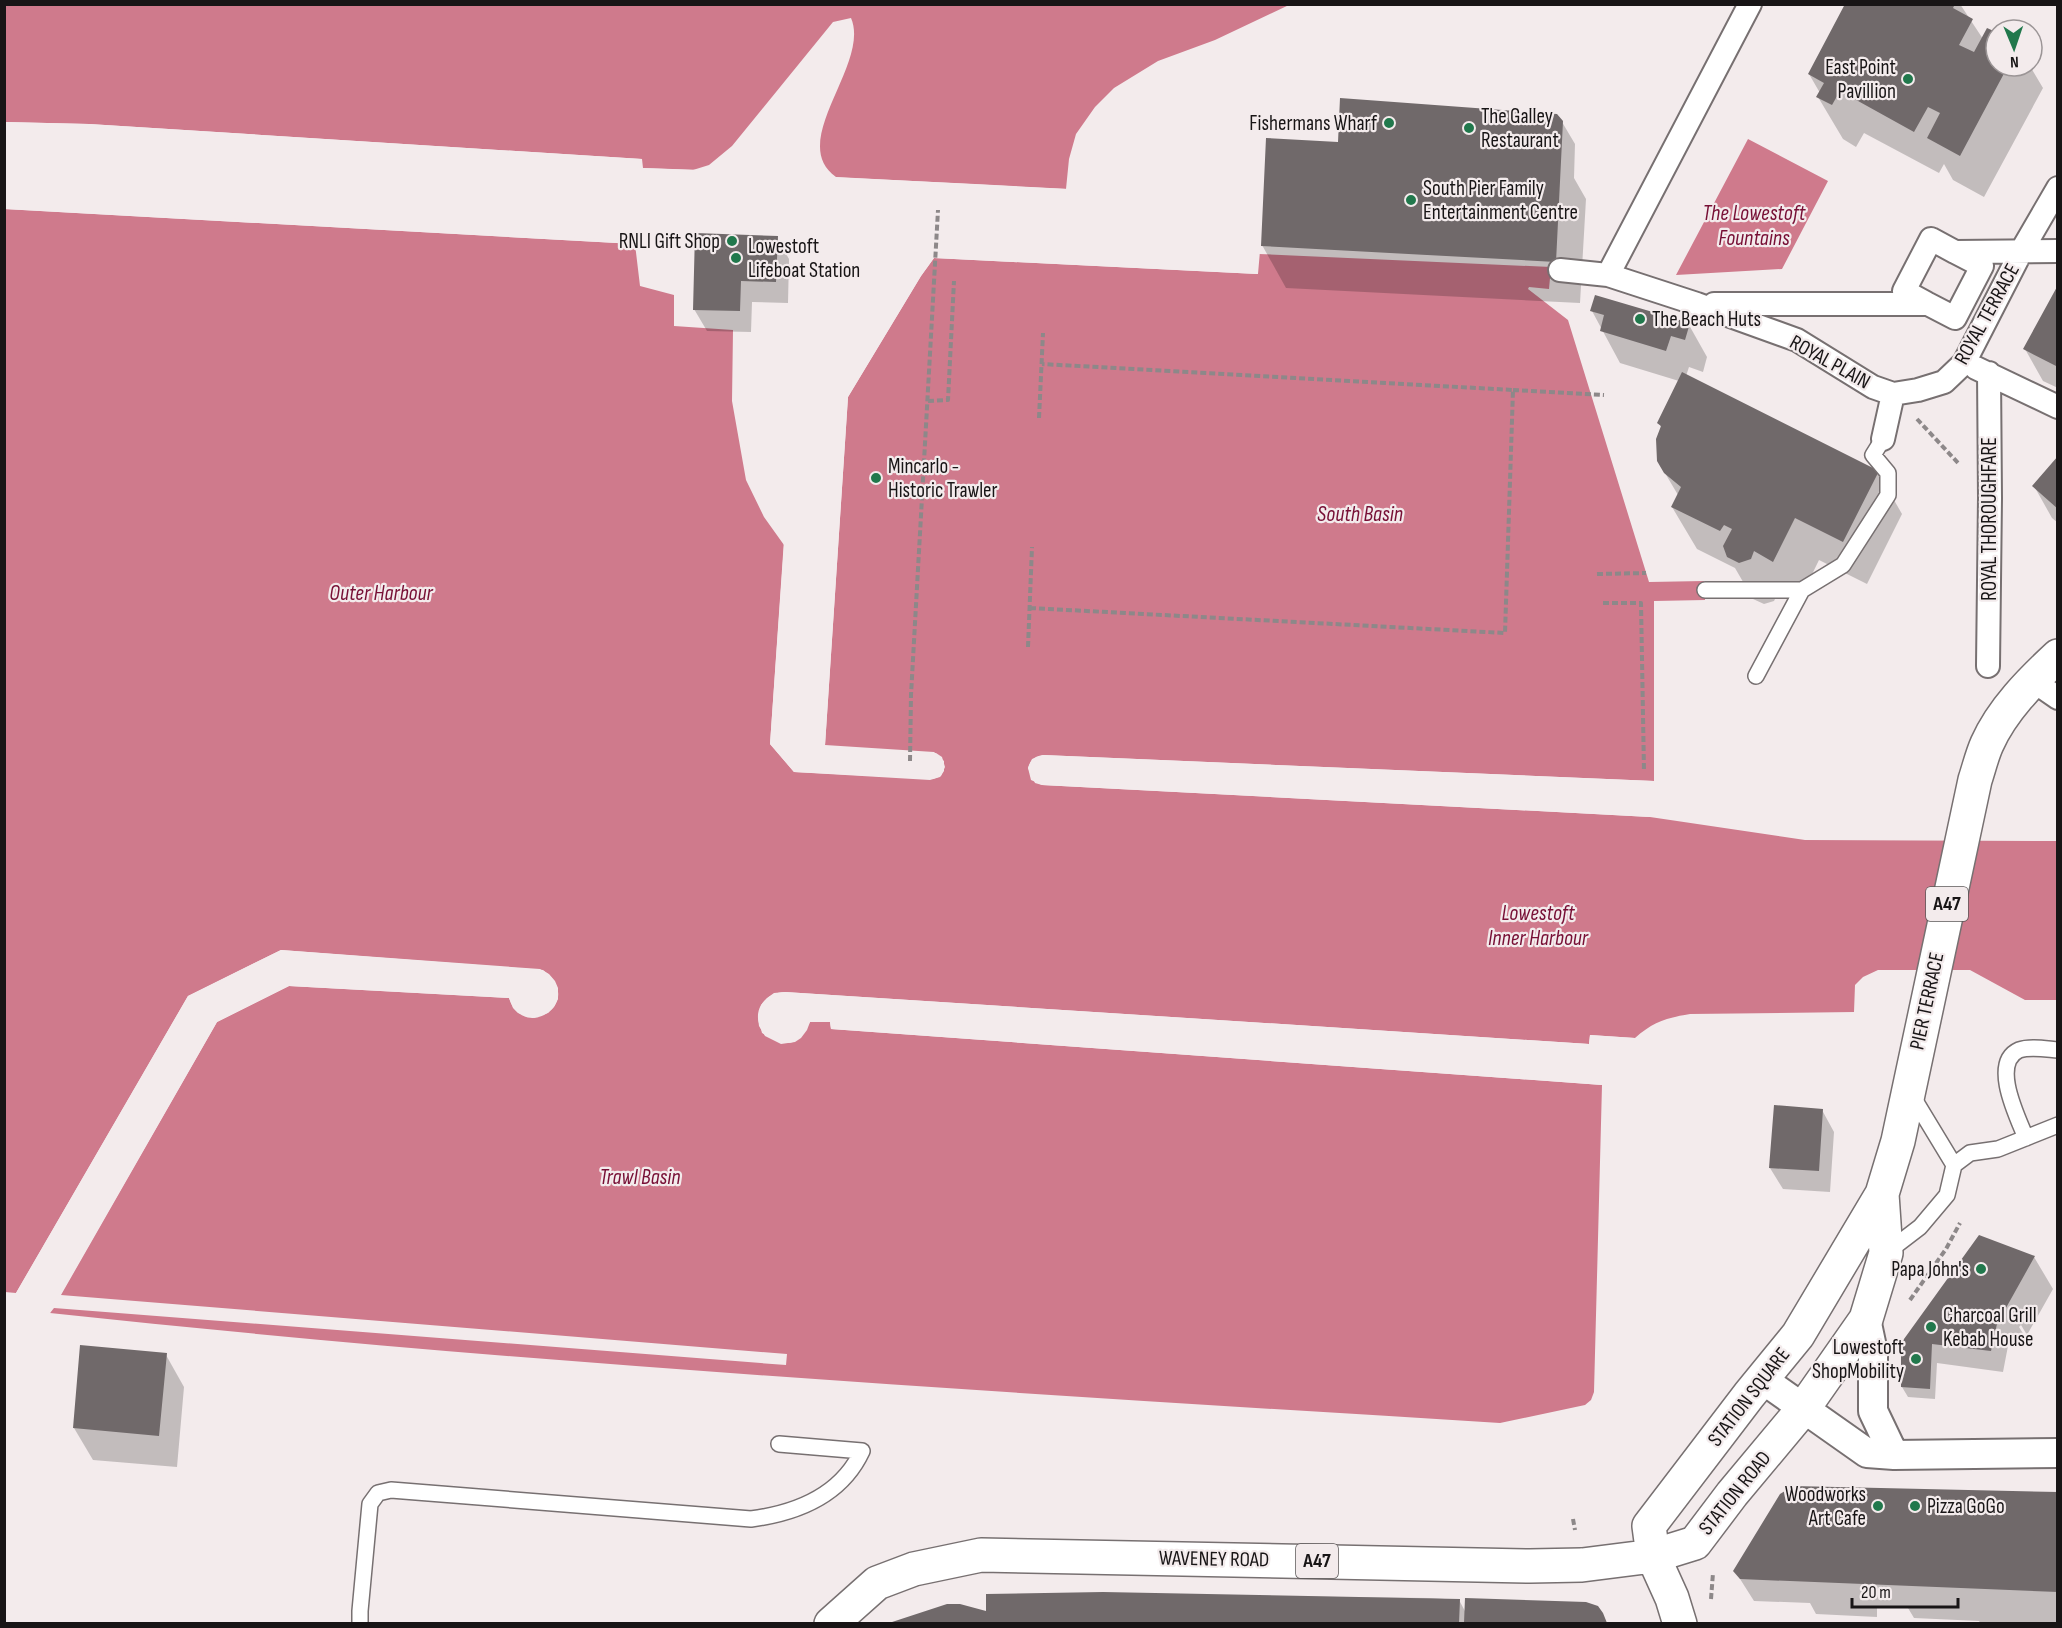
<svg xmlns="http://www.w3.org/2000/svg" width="2062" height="1628" font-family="'Sofia Sans Condensed',sans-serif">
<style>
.water{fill:#cf7a8c}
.pier{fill:#f3ebec}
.shadow{fill:#0003}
.building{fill:#70696a}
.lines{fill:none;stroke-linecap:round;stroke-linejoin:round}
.service-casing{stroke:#777071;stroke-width:18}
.pedestrian-casing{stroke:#777071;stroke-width:26}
.minor-casing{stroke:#777071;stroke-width:32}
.trunk-casing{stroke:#777071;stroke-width:36}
.path{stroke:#8d8889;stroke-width:4;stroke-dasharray:6 3;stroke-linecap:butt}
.service{stroke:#fff;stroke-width:15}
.pedestrian{stroke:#fff;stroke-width:22}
.minor{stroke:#fff;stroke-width:28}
.trunk{stroke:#fff;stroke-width:33}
.poi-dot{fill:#21784c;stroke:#f3ebec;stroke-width:2}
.labels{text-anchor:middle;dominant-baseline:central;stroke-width:4.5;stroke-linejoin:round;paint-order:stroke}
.shield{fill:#f3ebec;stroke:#5a5556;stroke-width:1.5}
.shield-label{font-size:20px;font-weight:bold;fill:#181516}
.poi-label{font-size:21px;fill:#181516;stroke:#f3ebec;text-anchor:start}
.street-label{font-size:21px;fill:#181516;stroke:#f3ebec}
.water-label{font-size:22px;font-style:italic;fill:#770f35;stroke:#f3ebec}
</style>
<rect width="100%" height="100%" fill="#f3ebec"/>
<!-- water -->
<path class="water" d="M5,5H1289L1215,40L1158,61L1114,88L1095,107L1076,134L1069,159L1066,189L836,177C786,142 871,64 851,18L833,22L732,146L709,165L693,170L642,168V159L89,124L5,122Z
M1748,139L1828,181L1782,269L1676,275Z
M4,209L635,244L640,286L674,295V326L733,330L732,401L746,480L764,517L784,545L770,744L794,772L933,779L941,776L945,767L942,757L936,753L825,746L848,397L921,276L934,258L1257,274L1259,254L1551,267L1549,289L1529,287L1528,289L1568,320L1649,582L1704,581L1705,600L1654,601V781L1043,755C1035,756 1030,760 1028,768L1035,783L1042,785L1650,817L1805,840L2057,841V1000H2025L1970,970H1878L1863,977L1855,985L1854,1012L1690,1014C1666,1018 1653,1022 1635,1038L1590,1035L1589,1044L785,992C772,992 757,1002 758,1018C758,1022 761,1028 762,1033C787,1047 795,1049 810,1022H830L831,1029L1602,1085L1594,1392L1591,1400L1585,1405L1500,1423C1016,1393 532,1365 50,1313L217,1022L289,986L509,998C523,1043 587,1002 543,970L281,950L188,996L16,1293L5,1292Z"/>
<!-- pier -->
<path class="pier" d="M5,122L89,124L642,159L643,168L702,170L693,173L642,171L640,169L639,161L89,127L4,125Z
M830,177L975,184L1069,189L1066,192L836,180Z
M5,206L635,241V244L5,209Z
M1260,251L1258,274L934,258L921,276L848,397L825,745L934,752L944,761V771L940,777L930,780L794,772L770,744L784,540L787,545L773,743L796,769L930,777L938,774L942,766L940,759L933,755L825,749L822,746L845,397L918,275L932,256L1255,271L1256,254Z
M1043,755L1654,781L1653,784L1043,758L1034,762L1031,768L1034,778L1043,782L1651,814L1650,817L1042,785L1031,780L1028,768L1032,759Z
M281,950L540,969L549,974L555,981L558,988V999L554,1007L548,1013L534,1018L518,1013L513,1008L509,998L289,986L217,1022L61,1295L787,1354L786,1365L54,1308L50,1313L48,1312L216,1020L289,983L509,996L520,1011L534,1015L548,1010L552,1005L555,994L552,982L543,974L537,972L281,953L190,998L18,1295L16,1293L188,996Z
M785,992L1589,1044L1590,1035L1635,1038L1633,1041L1593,1038L1592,1045L1589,1047L785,995L776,996L769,1001L764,1006L761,1018L762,1025L767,1034L782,1041L794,1039L799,1036L809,1019H831L833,1021L834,1026L1604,1083L1602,1085L831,1029L830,1022H810L807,1030L801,1038L795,1042L781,1044L765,1036L759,1026L758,1018L761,1005L767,998L774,993Z"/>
<!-- shadow -->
<path class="shadow" d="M1847,4H1960L1983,39L1996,34V66H2030L2043,88L1984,197L1953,180L1944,164L1939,173L1864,133L1856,147L1843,139L1818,97L1820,93L1809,74Z
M1562,122L1575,144L1574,178L1586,199L1580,303L1286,288L1262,245L1340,144Z
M777,238L789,259L788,303L752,302L751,332L707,331L694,309Z
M2058,288V388L2043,381L2025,349Z
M1592,311L1689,325L1707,357L1703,372L1689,367L1686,376L1878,472L1902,514L1867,584L1819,560L1798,603L1778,593L1774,601L1764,604L1753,599L1735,568L1697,549L1672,507L1678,495L1665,473L1662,429L1659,423L1679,381L1620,363Z
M2058,458V523L2052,518L2034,486Z
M1822,1110L1834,1132L1830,1192L1783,1189L1770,1168Z
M2034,1257L2053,1289L2027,1335L2021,1325L2019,1327L2024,1335L2016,1333L2008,1346L2003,1372L1937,1363L1935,1399L1908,1397L1902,1387V1348Z
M166,1355L184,1387L177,1467L93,1460L74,1428Z
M2058,1494V1624H1981L1979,1621L1914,1618L1908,1608L1877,1607V1617L1816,1614L1810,1603L1754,1601L1735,1571Z
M1047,1594L1431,1598L1459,1600L1466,1613L1602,1614L1607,1624H896L906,1618L985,1612Z"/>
<!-- building -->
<path class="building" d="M1845,4H1955L1953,8L1973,19L1959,45L1974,52L1987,28L1996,32V66H2008L1960,156L1927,138L1940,113L1928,107L1914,132L1840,91L1832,105L1816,97L1824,83L1808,74Z
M1340,98L1557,114L1563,121L1556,262L1261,246L1266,138L1338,142Z
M695,233L778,236L776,282L741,281L740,311L693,310Z
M2058,285V367L2023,349Z
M1595,295L1690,323L1685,340L1671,336L1666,351L1600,331L1604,315L1590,311Z
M1682,372L1879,471L1843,542L1795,518L1773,562L1754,551L1751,559L1739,563L1727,557L1723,546L1732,529L1724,525L1720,531L1671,507L1681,487L1664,473L1657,461L1656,439L1661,426L1657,423Z
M2058,456V509L2032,486Z
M1774,1105L1823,1109L1819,1171L1769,1168Z
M1979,1235L2035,1256L1997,1324L1991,1351L1932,1344L1930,1389L1901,1387V1348L1904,1339Z
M80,1345L167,1353L159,1436L73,1428Z
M1793,1486L2058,1492V1592L1740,1579L1733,1571L1780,1494Z
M1103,1592L1460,1599L1459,1623H889L947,1604H960L986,1611V1594Z
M1465,1598L1586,1602L1598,1606L1603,1613L1607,1623H1464Z"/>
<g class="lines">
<defs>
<path id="service" d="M1705,590H1802
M1756,676L1802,590L1843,565L1888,495V473L1873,455L1883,439
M2026,1138C2018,1118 1990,1063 2019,1050C2030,1046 2046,1049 2058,1050
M1954,1165L1970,1153L1998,1149L2058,1125
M1886,1253L1920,1227L1947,1195L1954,1165L1911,1094
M360,1624V1611L370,1504L378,1493L391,1490L751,1519C797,1513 841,1496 862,1451L779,1444"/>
<path id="pedestrian" d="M1560,270L1608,275L1697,304L1797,340L1873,387L1893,394L1918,390L1944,382L1964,363L2022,250L2058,188
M1608,275L1750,4
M1926,303L1904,291L1931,239L1955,252L2058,251
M1714,304H1928L1955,318L1982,266L1955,252
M1976,368L2058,407
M1883,439L1893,394
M1988,666L1990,498L1989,373
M2032,680L2058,698"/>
<path id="minor" d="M1866,1319L1873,1352V1411L1894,1455
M1762,1379L1867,1453L1894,1455L2058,1453"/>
<path id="trunk" d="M831,1624L877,1583L914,1569L981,1555L1530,1566L1582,1565L1653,1556L1695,1543L1732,1494L1803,1409L1866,1319L1886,1253L1882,1194
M1680,1624L1672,1598L1653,1556L1649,1526L1749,1395L1798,1335L1882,1194L1898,1141L1975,780C1979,768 1982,755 1987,744C2002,710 2031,681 2058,656"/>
</defs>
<!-- service casing -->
<use href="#service" class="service-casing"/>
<!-- pedestrian casing -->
<use href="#pedestrian" class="pedestrian-casing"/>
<!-- minor casing -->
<use href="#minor" class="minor-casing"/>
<!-- trunk casing -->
<use href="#trunk" class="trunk-casing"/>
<!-- path -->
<path class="path" d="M1513,390L1604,395
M928,401L948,400L954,281
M1039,418L1043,333
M1917,419L1959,464
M1597,574L1646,573
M1603,603H1641L1644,771
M1030,608L1505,633L1513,390L1042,364
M1028,647L1032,547
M910,761L911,695L938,210
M1910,1300L1946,1249L1960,1223
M1573,1519L1575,1530
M1711,1599L1713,1573"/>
<!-- service -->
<use href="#service" class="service"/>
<!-- pedestrian -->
<use href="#pedestrian" class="pedestrian"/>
<!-- minor -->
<use href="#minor" class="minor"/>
<!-- trunk -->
<use href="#trunk" class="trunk"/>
</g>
<!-- markers -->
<g class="poi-dot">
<circle cx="1908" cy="79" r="6"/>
<circle cx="1389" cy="123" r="6"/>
<circle cx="1469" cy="128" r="6"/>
<circle cx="1411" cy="200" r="6"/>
<circle cx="732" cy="241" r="6"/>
<circle cx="736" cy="258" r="6"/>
<circle cx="1640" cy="319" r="6"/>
<circle cx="876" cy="478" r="6"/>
<circle cx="1981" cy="1269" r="6"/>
<circle cx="1931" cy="1327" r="6"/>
<circle cx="1916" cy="1359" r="6"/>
<circle cx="1878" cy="1506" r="6"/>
<circle cx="1915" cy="1506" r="6"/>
</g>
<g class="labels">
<!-- shield labels -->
<g class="shield">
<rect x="1926" y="887" width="42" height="34" rx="4.5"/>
<rect x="1296" y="1544" width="42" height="34" rx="4.5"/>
</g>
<g class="shield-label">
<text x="1947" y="904">A47</text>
<text x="1317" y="1561">A47</text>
</g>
<!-- poi labels -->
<g class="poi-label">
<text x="1896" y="67" text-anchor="end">East Point<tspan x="1896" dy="24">Pavillion</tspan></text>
<text x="1481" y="116">The Galley<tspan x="1481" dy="24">Restaurant</tspan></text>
<text x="1377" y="123" text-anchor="end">Fishermans Wharf</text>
<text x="1423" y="188">South Pier Family<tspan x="1423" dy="24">Entertainment Centre</tspan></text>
<text x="720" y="241" text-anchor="end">RNLI Gift Shop</text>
<text x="748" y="246">Lowestoft<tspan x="748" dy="24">Lifeboat Station</tspan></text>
<text x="1652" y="319">The Beach Huts</text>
<text x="888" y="466">Mincarlo -<tspan x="888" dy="24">Historic Trawler</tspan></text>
<text x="1969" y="1269" text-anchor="end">Papa John's</text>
<text x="1943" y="1315">Charcoal Grill<tspan x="1943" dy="24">Kebab House</tspan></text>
<text x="1904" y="1347" text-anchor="end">Lowestoft<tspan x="1904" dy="24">ShopMobility</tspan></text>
<text x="1866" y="1494" text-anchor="end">Woodworks<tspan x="1866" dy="24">Art Cafe</tspan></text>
<text x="1927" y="1506">Pizza GoGo</text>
</g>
<!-- street labels -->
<g class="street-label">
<text transform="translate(1987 314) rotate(-61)">ROYAL TERRACE</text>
<text transform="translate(1830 362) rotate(29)">ROYAL PLAIN</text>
<text transform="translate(1989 519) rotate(-90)">ROYAL THOROUGHFARE</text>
<text transform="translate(1927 1001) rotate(-78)">PIER TERRACE</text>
<text transform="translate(1749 1397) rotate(-52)">STATION SQUARE</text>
<text transform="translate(1735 1493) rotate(-51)">STATION ROAD</text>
<text transform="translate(1214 1559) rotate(1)">WAVENEY ROAD</text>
</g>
<!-- water labels -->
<g class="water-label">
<text x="1754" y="213">The Lowestoft<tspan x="1754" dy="25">Fountains</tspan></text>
<text x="1360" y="514">South Basin</text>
<text x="381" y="593">Outer Harbour</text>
<text x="1538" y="913">Lowestoft<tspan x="1538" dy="25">Inner Harbour</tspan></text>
<text x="640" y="1177">Trawl Basin</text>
</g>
</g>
<!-- border -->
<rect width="2062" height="1628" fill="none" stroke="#181516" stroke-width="12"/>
<!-- north arrow -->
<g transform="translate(2014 48) rotate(178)"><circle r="28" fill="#f3ebec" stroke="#9b9596" stroke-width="1.5"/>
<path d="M0-4.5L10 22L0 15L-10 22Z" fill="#21784c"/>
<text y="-9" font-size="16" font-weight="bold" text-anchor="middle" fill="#181516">N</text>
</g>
<!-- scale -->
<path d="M1852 1598v9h106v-9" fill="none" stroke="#181516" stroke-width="3"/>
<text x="1861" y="1598" font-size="18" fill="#181516" stroke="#f3ebec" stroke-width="4.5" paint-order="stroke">20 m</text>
</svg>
